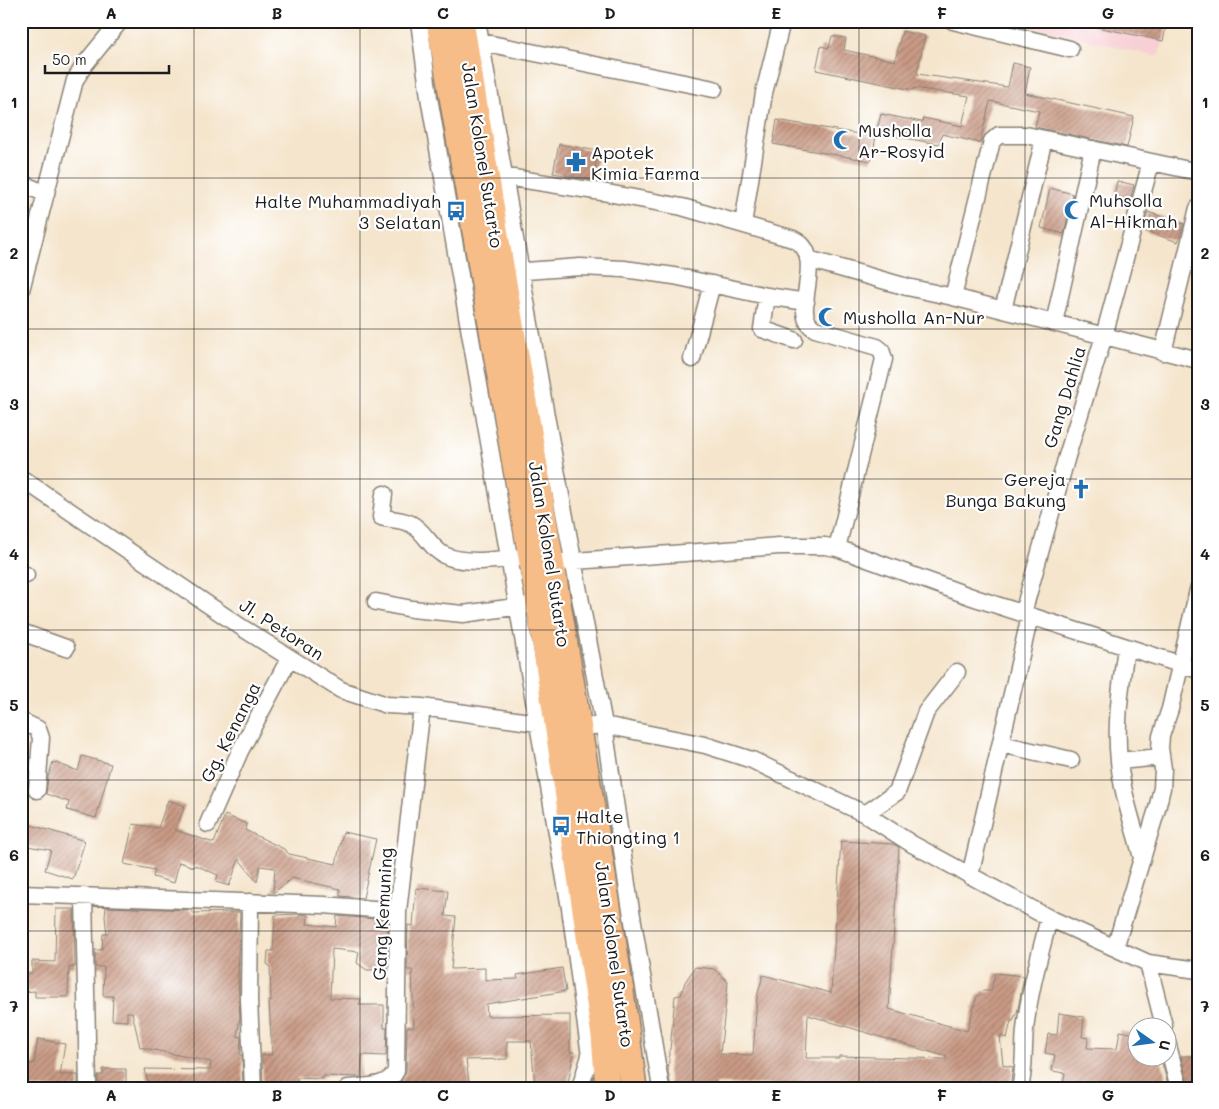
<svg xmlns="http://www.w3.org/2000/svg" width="1219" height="1109" font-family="Mali,sans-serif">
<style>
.built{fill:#f7cfd4}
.building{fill:url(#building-hatch);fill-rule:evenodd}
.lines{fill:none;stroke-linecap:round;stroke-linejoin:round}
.minor-casing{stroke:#888074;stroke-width:19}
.primary-casing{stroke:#888074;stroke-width:28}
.minor{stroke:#fff;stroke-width:16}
.primary{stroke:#f7bd88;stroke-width:25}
.grid{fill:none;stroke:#1c1c1c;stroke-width:1;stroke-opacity:0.55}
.labels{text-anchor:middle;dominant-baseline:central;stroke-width:4.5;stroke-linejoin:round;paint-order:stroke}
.poi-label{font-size:18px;fill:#1c1c1c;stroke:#fff;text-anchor:start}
.street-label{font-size:18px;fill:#1c1c1c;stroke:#fff}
.neatline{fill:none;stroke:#1c1c1c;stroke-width:2}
.grid-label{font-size:16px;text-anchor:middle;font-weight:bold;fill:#1c1c1c}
</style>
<defs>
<pattern id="building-hatch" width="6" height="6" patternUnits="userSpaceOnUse" patternTransform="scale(1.25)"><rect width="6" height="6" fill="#ca9b86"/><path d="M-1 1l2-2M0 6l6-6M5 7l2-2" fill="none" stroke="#a37e6d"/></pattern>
</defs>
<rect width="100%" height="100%" fill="#fff"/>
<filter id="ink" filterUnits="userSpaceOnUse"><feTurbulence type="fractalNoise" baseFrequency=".02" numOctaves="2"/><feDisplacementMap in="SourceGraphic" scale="10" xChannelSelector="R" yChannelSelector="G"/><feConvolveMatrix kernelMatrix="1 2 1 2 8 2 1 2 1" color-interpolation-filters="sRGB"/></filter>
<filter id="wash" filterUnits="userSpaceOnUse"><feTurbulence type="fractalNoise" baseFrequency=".0096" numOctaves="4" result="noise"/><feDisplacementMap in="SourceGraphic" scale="20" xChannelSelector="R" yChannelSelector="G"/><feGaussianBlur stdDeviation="1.12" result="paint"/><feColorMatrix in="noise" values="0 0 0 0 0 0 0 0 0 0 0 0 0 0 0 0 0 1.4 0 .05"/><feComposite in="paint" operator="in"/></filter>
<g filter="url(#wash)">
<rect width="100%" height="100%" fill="#f5e5cc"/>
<!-- built -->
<path class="built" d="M1009,21H1171L1158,57Z"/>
<g id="blocks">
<!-- building -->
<path class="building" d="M1098,21H1167L1163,41L1097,27Z
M902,31L925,36L917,74L1008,87L1013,63L1030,67L1025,93L1134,117L1127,147L1035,127L1039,111L990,101L980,143L942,134L939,144L876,133L881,114L922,122L923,118L962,126L969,96L914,88L913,90L816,70L821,46L829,48L832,36L846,38L844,50L895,61Z
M777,120L876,137L871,161L773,144Z
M559,144L598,151L593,180L553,173Z
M1117,181L1134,185L1130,200L1114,196Z
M1050,188L1073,194L1064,234L1041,228Z
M1148,212L1184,224L1178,242L1143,230Z
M82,756L111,764L96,818L67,810L69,802L46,794L48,777L53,762L78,771Z
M168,800L185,806L175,830L214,843L225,815L247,824L245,830L284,849L289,854L336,864L343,832L376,839L363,898L340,896V889L292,878L273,893L275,868L260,866L257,882L239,859L229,886L216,882L218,875L195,865L194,867L179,862L174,883L153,877L155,870L124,864L133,824L158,828Z
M21,822L85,841L73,879L45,870L51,850L21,845Z
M841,841L893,844L899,847L889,1009L967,1031L977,996L983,991H991L995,973L1024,976L1018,1009L1013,1021H1011L1007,1038L1000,1036L1003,1065L1013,1067L1010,1088H841V1086L716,1084V1088H671L668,1072L675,996L681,995L685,982L695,967L714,969L728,982L720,1054L753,1055L757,997L763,975L831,993ZM808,1015L947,1057L946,1059L839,1056V1058H806Z
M416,888L448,891L445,916L456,917L451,969L485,968V980L518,979L517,975L562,968L566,991L486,1004L487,1016L570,1015V1052H574L568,1083L535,1086L531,1041H507V1059L466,1060L470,1088H442L441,1085L400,1088L401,1082L406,1071L407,1027H414L412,970H407L408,925L413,926Z
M106,907L192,910V913L240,912L238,954H239L238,977L240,1017L237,1036L241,1037L240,1055H242L243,1088H149L145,1069L210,1070L211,1062L140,1047L132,1012H127V1021L112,1020L113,996H103L104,967H95V950H102L103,934H107L105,917Z
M56,909H74L75,967H69L68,997H35V991L21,992V973H32V961L55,962Z
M300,914L308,915L307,924L336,927L337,916L377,919V921L388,923L387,970H367L357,963L359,952L332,949L330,998L361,999L359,1005H384V1028H387L386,1056L362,1055L361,1077L323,1076V1079L297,1078V1085L279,1086V1088H263L262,1055H272L269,1001H271L270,966L267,964L268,951H273L275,915Z
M1059,1013L1084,1017L1082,1037L1088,1038L1087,1048L1117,1049L1120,1031L1136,1034V1056H1160L1169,1088H1062L1065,1073L1052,1071L1055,1055L1045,1053L1048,1034L1057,1035Z
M38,1039L65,1044L60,1075H78V1088H21V1063L34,1064Z
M1181,1056H1198V1088H1189Z
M103,1069H126V1088H98V1075H103Z"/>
</g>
</g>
<g filter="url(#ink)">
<use href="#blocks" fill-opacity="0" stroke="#888074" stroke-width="1"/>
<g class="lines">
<defs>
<path id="minor" d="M419,21L429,97L570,908L590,1056L580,1088
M477,21L546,416L604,725L629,898L661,1088
M953,21L1070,49
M472,44L481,42L714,89
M496,178H513L602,192L682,207L793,239C830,255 787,314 815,329L877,347L881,350L884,359L837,548
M21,183L46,194
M743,224L764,93L782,21
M808,259L907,287L953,297L1198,360
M512,272L580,267L624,269L674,276L767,296L806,302
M21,290L75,80L85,64L120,21
M767,296L762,329L794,340
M953,297L992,141L999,135H1026L1198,172
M1003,310L1044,139
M1054,323L1093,149
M1163,352L1198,208
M692,359L712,284
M21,478L244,629L341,690L387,705L422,707L537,723L546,722
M384,494L381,517C390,520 402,519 411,524C425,531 430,548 444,555C464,565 499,560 521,557
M561,562L779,546H825L837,548L975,598L1198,670
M21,573L26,575
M376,602L412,609L463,614L529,605
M1023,613L1067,456L1104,336L1151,162
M21,632L66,648
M1126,647C1121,685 1115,723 1119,761C1122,794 1134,826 1142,858
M21,721L38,729L41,738L37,790
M593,726L604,725L705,745L752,760L865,814L912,844L1049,918L1148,963L1198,970
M1001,744L1071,760
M1119,761L1161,757
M865,814L897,792L926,712L957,672
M208,824L240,751L289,659
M970,876L1030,616
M21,894L324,905L398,911
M84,896L88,1088
M250,902L249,1000L253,1088
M1115,948L1157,809L1162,788L1163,769L1160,748L1161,736L1170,709L1198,590
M1148,963L1164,1026
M1166,1038L1179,1088
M348,1088C365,1086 388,1088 396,1071L398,911L422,707
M1020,1088C1025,1069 1023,1050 1025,1030C1029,992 1040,955 1049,918"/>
<path id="primary" d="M439,21L539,604L604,1036L608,1088
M461,21C496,241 534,460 571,680C593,816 617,951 634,1088"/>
</defs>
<!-- minor casing -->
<use href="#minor" class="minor-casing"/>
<!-- primary casing -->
<use href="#primary" class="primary-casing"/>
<!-- minor -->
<use href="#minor" class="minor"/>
<!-- primary -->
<use href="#primary" class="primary"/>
</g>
</g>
<!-- grid -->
<path class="grid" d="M194,21V1088M360,21V1088M526,21V1088M693,21V1088M859,21V1088M1025,21V1088M21,178H1198M21,329H1198M21,479H1198M21,630H1198M21,780H1198M21,931H1198"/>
<!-- icons -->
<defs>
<symbol id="mosque-bare" viewBox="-9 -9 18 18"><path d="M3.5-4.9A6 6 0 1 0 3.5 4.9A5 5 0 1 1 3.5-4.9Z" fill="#1f6fb2" stroke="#fff" stroke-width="2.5" paint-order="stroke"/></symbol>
<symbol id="pharmacy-bare" viewBox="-9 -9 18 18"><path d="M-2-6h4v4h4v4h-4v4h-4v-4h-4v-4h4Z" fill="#1f6fb2" stroke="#fff" stroke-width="2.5" paint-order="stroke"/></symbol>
<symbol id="bus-bare" viewBox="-9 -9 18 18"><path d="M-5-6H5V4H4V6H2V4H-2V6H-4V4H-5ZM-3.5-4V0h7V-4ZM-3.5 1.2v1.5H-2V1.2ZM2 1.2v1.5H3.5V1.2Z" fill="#1f6fb2" stroke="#fff" stroke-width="2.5" paint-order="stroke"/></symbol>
<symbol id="church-bare" viewBox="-9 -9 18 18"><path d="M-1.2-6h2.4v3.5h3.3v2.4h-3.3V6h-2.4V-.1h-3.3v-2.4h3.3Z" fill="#1f6fb2" stroke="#fff" stroke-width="2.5" paint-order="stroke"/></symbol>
</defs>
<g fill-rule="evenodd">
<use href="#mosque-bare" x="829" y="126" width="28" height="28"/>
<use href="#pharmacy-bare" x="562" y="148" width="28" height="28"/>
<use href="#mosque-bare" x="1060" y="196" width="28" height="28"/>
<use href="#bus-bare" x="442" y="197" width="28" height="28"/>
<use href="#mosque-bare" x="814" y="303" width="28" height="28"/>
<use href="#church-bare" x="1067" y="475" width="28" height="28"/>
<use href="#bus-bare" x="547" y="812" width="28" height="28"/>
</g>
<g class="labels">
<!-- poi labels -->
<g class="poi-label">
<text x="858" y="130">Musholla<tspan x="858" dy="21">Ar-Rosyid</tspan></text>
<text x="591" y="152">Apotek<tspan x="591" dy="21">Kimia Farma</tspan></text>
<text x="1089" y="200">Muhsolla<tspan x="1089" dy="21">Al-Hikmah</tspan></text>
<text x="441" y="201" text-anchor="end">Halte Muhammadiyah<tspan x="441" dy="21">3 Selatan</tspan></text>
<text x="843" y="317">Musholla An-Nur</text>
<text x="1066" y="479" text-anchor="end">Gereja<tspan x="1066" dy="21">Bunga Bakung</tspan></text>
<text x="576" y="816">Halte<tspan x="576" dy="21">Thiongting 1</tspan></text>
</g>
<!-- street labels -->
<g class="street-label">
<text transform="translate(483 155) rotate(81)">Jalan Kolonel Sutarto</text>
<text transform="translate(1064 397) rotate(-73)">Gang Dahlia</text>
<text transform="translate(550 554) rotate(81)">Jalan Kolonel Sutarto</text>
<text transform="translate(282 629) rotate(33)">Jl. Petoran</text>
<text transform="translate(230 732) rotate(-63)">Gg. Kenanga</text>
<text transform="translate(382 914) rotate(-87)">Gang Kemuning</text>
<text transform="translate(615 954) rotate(82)">Jalan Kolonel Sutarto</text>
</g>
</g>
<!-- margin -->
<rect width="1219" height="1109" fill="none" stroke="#fff" stroke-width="55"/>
<!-- north arrow -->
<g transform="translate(1152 1042) rotate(104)"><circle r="24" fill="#ffffff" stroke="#a4a4a4"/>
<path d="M0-4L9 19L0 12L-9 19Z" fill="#1f6fb2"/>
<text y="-8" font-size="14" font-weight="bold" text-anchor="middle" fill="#1c1c1c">U</text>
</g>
<!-- scale -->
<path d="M45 65v8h124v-8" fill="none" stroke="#1c1c1c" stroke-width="2.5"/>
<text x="52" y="65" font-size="15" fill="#1c1c1c" stroke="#ffffff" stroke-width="4" paint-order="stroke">50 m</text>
<rect x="28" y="28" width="1164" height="1054" class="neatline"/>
<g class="grid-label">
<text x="111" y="19">A</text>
<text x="277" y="19">B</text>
<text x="443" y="19">C</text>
<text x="610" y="19">D</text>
<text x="776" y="19">E</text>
<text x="942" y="19">F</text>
<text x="1108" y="19">G</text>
<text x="14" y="108">1</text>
<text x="1205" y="108">1</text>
<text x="14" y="259">2</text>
<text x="1205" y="259">2</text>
<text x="14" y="410">3</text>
<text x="1205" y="410">3</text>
<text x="14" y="560">4</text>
<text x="1205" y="560">4</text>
<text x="14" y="711">5</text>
<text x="1205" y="711">5</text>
<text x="14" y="861">6</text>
<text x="1205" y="861">6</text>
<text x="14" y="1012">7</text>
<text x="1205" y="1012">7</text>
<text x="111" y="1101">A</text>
<text x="277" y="1101">B</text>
<text x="443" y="1101">C</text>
<text x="610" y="1101">D</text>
<text x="776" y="1101">E</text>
<text x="942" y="1101">F</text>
<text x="1108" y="1101">G</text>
</g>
</svg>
